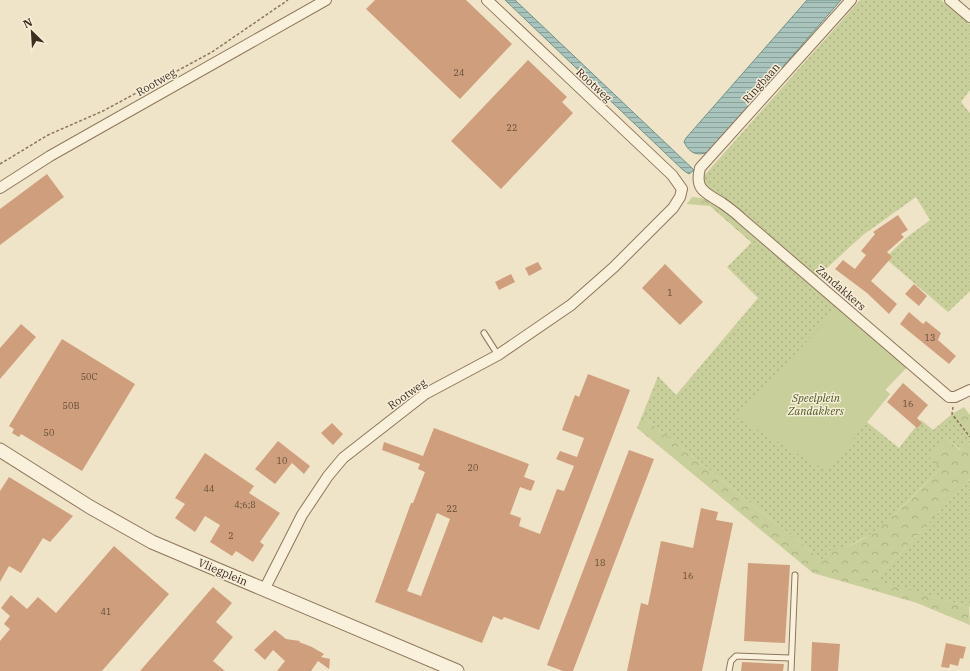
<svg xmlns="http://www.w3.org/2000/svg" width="970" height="671" font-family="'IBM Plex Serif',serif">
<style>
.grass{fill:url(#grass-dots)}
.forest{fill:url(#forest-crowns)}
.park{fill:#c9cf9b}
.water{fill:url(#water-rules);stroke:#6f938a}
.building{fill:#cf9f7d;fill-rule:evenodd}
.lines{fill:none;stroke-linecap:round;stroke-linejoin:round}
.service-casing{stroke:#8d765c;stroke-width:7}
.minor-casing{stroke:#8d765c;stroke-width:12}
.tertiary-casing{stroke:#8d765c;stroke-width:15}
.path{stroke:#8d765c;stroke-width:1.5;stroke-dasharray:3 2;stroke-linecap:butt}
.service{stroke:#faf1dc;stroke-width:5}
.minor{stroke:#faf1dc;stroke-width:10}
.tertiary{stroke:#faf1dc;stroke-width:13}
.labels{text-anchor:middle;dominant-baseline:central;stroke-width:3;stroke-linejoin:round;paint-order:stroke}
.number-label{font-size:9px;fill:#624a37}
.street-label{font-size:11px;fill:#3d2e20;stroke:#f7eed8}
.park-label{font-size:11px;font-style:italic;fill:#4d5a26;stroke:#f7eed8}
</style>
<defs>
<pattern id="grass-dots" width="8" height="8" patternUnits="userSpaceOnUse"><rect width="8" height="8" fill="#c9cf9b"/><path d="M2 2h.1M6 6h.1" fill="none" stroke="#aeb285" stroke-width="1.8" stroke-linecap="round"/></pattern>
<pattern id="forest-crowns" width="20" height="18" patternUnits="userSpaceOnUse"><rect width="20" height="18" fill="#c9cf9b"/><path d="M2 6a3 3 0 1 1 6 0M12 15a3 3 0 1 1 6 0" fill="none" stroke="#aeb285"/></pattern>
<pattern id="water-rules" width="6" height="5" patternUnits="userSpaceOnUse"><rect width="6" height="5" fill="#a9c4bc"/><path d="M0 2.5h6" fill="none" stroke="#8ba098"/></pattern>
</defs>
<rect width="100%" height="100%" fill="#f0e4c8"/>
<!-- grass -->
<path class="grass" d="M860,0H941L970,24V90L961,102L970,113V291L948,312L885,258L906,238L930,220L916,197L863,235L817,277L720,195L705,188L701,179Z
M758,236L909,365L885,390L890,394L867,422L899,448L921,420L933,430L952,414L970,437V443L961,450L946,438L941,468L887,522L873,533L841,550H831L822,560L642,416L658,376L676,395L758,298L727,267Z
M970,479V607L874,581Z"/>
<!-- forest -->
<path class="forest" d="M692,197C719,198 738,220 758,236L752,243L710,206L687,204Z
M964,407L970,415V437L952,414Z
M642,416L822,560L831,550C869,549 914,494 941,468L929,457L946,438L960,450L970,443V479L875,580L969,607L970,625L917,603L813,573L637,428Z"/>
<!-- park -->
<path class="park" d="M840,306L909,365L885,390L890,394L827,471L736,417Z"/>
<!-- water -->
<path class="water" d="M505,0H515L694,170L689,174L683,170Z
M807,0H841L709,152C697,156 690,154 684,142L686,138Z"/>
<!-- building -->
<path class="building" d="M375,0H466L512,44L460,99L366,9Z
M528,60L567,97L562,102L573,113L501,189L451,141Z
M47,174L64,197L0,245V209Z
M898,215L908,230L901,234L904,237L887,252L892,257L871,281L897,304L889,314L867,293L835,269L843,260L855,269L866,255L861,251L875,234L873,232Z
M538,262L542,269L529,276L525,268Z
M665,264L703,302L680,325L642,288Z
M511,274L515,282L499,290L495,282Z
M914,284L927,296L919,306L905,294Z
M909,312L923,324L926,321L941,333L938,340L956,356L949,364L900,324Z
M21,324L36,337L0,379V348Z
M62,339L135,384L82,471L21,434L19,437L12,433L14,429L9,426Z
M588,374L630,390L539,630L504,617L502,620L493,616L482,643L375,602L411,503H413L425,472L418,469L420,464L382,450L384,442L423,456L434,428L529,464L524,477L535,481L531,491L520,487L510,514L521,518L519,526L540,534L557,489L564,491L574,466L556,459L560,451L577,457L584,438L562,430L575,395L579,397ZM437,513L450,519L421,596L407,591Z
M903,383L928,405L917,418L922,423L917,428L887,402Z
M332,423L343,434L333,445L321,433Z
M278,441L310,466L304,474L292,463L275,484L255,469Z
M629,450L654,459L573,671H563L547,665Z
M205,453L254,486L249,493L280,513L260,542L264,545L253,562L236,551L232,556L210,542L220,525L205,516L195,532L175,518L185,504L175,498Z
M9,477L73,516L50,542L43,538L21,573L9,566L0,582V491Z
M701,508L718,512L716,520L733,523L702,671H627L641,603L648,605L661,541L693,548Z
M114,546L169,594L102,671H0V641L10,629L4,624L10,616L1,608L11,595L27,609L38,597L56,613Z
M748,563L790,565L785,643L744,641Z
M213,587L232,603L216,622L233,637L213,661L225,671H140Z
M275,630L286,639L300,641L299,642L312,647L324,654L321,657L330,659L329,669L318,661L311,671H277L285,661L273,650L265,660L254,650Z
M812,642L840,644L838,671H811Z
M946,643L966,647L963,659L960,658L958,666L950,664L949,668L941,667Z
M742,662L784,664L783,671H741Z"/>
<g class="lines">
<defs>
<path id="service" d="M484,333L498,355
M729,671L731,661L736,656L790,658
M791,671L795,575"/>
<path id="minor" d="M851,0L700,168C694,191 707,193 722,203C729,208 736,213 742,219L949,397H955L970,390
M950,0L970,17
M0,188L50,156L326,0
M264,590L302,515L328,476L343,458L425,394L498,355L571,305L614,267L673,208L680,197L682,189L672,175L487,0"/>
<path id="tertiary" d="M0,450L90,507L152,542L457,671"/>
</defs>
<!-- service casing -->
<use href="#service" class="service-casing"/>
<!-- minor casing -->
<use href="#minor" class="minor-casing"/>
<!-- tertiary casing -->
<use href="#tertiary" class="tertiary-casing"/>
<!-- path -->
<path class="path" d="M0,164L48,135L103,111L212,52L288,0
M953,407L952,414L970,437"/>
<!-- service -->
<use href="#service" class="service"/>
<!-- minor -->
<use href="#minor" class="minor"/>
<!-- tertiary -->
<use href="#tertiary" class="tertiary"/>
</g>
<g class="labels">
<!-- number labels -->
<g class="number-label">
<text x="459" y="72">24</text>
<text x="512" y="127">22</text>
<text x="670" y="292">1</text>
<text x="930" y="337">13</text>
<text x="89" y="376">50C</text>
<text x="908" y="403">16</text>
<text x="71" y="405">50B</text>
<text x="49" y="432">50</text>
<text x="282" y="460">10</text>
<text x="473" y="467">20</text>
<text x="209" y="488">44</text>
<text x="245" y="504">4;6;8</text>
<text x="452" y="508">22</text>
<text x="231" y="535">2</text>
<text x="600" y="562">18</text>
<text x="688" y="575">16</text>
<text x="106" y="611">41</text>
</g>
<!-- street labels -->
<g class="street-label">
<text transform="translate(156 82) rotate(-30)">Rootweg</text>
<text transform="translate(761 83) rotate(-48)">Ringbaan</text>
<text transform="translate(594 85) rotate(43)">Rootweg</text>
<text transform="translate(841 288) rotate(41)">Zandakkers</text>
<text transform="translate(407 394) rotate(-35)">Rootweg</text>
<text transform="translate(223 572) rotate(23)">Vliegplein</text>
</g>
<!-- park labels -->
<g class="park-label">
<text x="816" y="398">Speelplein<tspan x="816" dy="13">Zandakkers</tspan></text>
</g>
</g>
<!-- north arrow -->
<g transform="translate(32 32) rotate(335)" stroke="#f7eed8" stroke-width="3" paint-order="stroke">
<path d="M0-3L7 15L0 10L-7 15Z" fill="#3d2e20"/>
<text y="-6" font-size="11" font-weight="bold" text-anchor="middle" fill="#3d2e20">N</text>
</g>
</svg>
